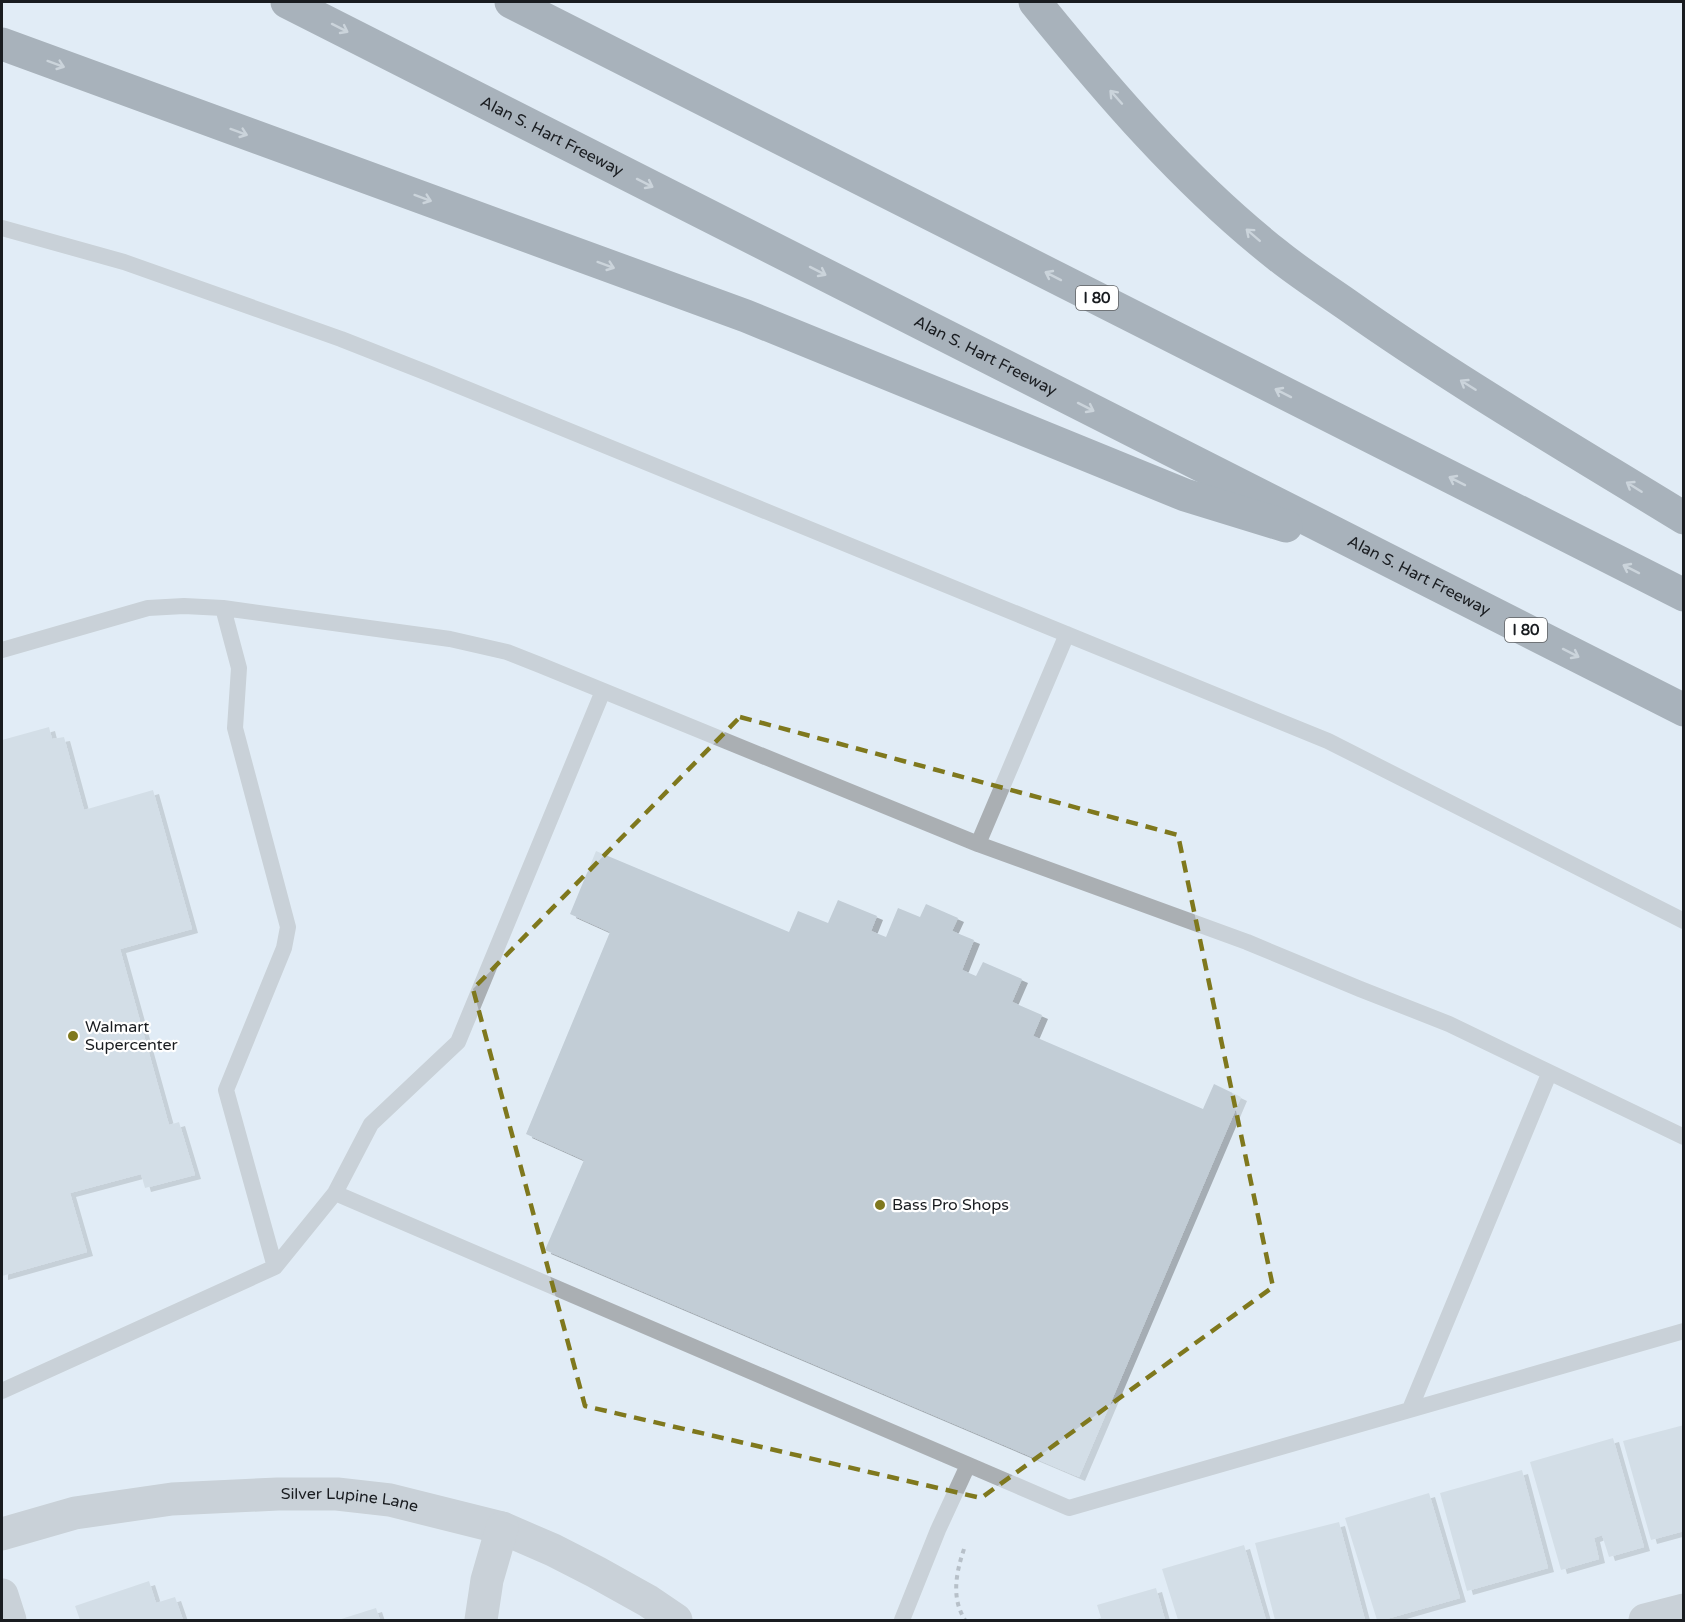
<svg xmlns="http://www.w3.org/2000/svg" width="1685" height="1622" font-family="'Varela Round',sans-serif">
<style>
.building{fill:#c2cdd6;filter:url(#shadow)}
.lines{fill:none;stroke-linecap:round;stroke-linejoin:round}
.path{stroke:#848b92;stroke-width:4;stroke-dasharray:4.5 4.5;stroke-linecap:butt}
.service{stroke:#aaafb3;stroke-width:16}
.minor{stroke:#aaafb3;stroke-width:33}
.motorway{stroke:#626b74;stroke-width:33}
.oneway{stroke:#b0b5ba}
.marked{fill:none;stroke:#7f781d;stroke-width:4.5;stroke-dasharray:12 8;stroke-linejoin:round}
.poi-dot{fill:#7f781d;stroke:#fff;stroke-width:2}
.labels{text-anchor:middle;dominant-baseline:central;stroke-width:4.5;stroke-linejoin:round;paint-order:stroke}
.shield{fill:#fff;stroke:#5e6063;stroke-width:1.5}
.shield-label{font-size:15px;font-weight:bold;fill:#191c20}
.street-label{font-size:16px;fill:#191c20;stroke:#fff}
.poi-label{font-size:16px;fill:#191c20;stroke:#fff;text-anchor:start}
</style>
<defs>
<filter id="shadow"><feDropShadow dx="6" dy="4" stdDeviation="0" flood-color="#0004"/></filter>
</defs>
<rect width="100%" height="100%" fill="#e1ecf5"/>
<!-- building -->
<path class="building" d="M49,727L52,739L64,737L84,810L153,790L192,929L120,949L169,1125L179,1122L195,1175L145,1188L141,1174L70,1193L87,1252L2,1276V740Z
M596,851L789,932L798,911L828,923L838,900L877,916L871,931L886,937L898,908L920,917L926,904L958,918L952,931L974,940L962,970L976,976L983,962L1022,979L1012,1002L1042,1015L1033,1036L1203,1109L1214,1084L1241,1097L1079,1477L545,1250L584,1160L526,1134L610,932L570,914Z
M1684,1425V1531L1651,1540L1623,1441Z
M1613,1438L1644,1547L1609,1557L1602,1535L1594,1538L1599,1559L1561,1570L1530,1462Z
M1522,1470L1548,1568L1467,1591L1440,1493Z
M1429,1493L1460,1598L1383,1620H1377L1345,1518Z
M1339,1522L1365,1620H1275L1255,1543Z
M1244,1545L1266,1620H1178L1162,1569Z
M149,1581L156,1603L175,1597L183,1620H80L75,1606Z
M1156,1588L1165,1620H1094L1101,1618L1097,1605Z
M376,1608L380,1620H338Z"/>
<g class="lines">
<!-- path -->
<path class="path" d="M964,1549C956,1573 951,1598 965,1620"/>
<!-- service -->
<path class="service" d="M2,228L124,262L341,339L430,374L1328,741L1684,921
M2,650L148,608L184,606L223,608L450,639L507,652L540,665L978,844L1067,634
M978,844L1247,942L1360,989L1449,1024L1684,1137
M335,1193L371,1124L458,1042L603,691
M275,1267L335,1193L1069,1508L1684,1331
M2,1391L275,1267L226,1090L284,948L288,927L235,728L239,668L223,608
M1410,1409L1549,1074
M902,1620L938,1530L968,1465"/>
<!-- minor -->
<g class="minor">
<path id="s1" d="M2,1534L75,1513L172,1499L278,1494H337L390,1500L502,1528L553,1550L596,1572L648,1601L676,1620"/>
<path d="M2,1595L10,1620"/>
<path d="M481,1620L487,1580L502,1528"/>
<path d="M1645,1620L1684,1610"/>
</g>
<!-- motorway -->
<g class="motorway">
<path id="s2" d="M287,2L1684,710"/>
<path d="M511,2L1684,595"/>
<path d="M1035,2C1108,92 1185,182 1276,254C1298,272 1323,288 1346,304C1455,381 1570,448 1684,518"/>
<path d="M2,44L746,316L1185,495L1286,526"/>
</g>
</g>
<!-- one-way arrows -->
<defs><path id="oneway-shaft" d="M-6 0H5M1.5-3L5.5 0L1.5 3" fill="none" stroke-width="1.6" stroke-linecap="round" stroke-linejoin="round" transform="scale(1.5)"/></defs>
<g class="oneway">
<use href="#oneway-shaft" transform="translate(340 28) rotate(27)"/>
<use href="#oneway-shaft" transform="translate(56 64) rotate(20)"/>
<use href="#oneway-shaft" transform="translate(1116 97) rotate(-132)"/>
<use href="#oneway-shaft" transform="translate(239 132) rotate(20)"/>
<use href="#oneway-shaft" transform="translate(645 183) rotate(27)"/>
<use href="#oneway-shaft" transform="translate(423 198) rotate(20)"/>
<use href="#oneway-shaft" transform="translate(1253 235) rotate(-139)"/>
<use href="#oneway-shaft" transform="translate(606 265) rotate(20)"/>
<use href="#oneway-shaft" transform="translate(818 271) rotate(27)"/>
<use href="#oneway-shaft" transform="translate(1053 276) rotate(-153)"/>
<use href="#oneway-shaft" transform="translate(1468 385) rotate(-148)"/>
<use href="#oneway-shaft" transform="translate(1283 393) rotate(-153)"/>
<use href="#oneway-shaft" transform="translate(1086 407) rotate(27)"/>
<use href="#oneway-shaft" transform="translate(1457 481) rotate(-153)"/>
<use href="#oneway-shaft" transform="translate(1634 487) rotate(-148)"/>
<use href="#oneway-shaft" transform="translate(1631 569) rotate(-153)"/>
<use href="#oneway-shaft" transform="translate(1571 653) rotate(27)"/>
</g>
<!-- marked area -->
<path d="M0 0H1685V1622H0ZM740,717L1178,835L1273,1287L981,1498L585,1406L473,989Z" fill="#e1ecf5" fill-opacity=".55" fill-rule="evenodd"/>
<path class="marked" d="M740,717L1178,835L1273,1287L981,1498L585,1406L473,989Z"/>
<!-- markers -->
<g class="poi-dot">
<circle cx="73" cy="1036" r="6"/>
<circle cx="880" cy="1205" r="6"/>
</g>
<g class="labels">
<!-- shield labels -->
<g class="shield">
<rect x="1076" y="286" width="42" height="24" rx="4.5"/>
<rect x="1505" y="618" width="42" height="24" rx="4.5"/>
</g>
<g class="shield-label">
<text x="1097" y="298">I 80</text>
<text x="1526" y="630">I 80</text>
</g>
<!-- street labels -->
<g class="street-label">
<text stroke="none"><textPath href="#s2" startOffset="297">Alan S. Hart Freeway</textPath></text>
<text stroke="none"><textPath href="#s2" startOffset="783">Alan S. Hart Freeway</textPath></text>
<text stroke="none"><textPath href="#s2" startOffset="1269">Alan S. Hart Freeway</textPath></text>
<text stroke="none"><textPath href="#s1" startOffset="352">Silver Lupine Lane</textPath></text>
</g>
<!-- poi labels -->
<g class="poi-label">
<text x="85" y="1027">Walmart<tspan x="85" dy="18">Supercenter</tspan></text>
<text x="892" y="1205">Bass Pro Shops</text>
</g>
</g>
<!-- border -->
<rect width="1685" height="1622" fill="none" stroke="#191c20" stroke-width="6"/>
</svg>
